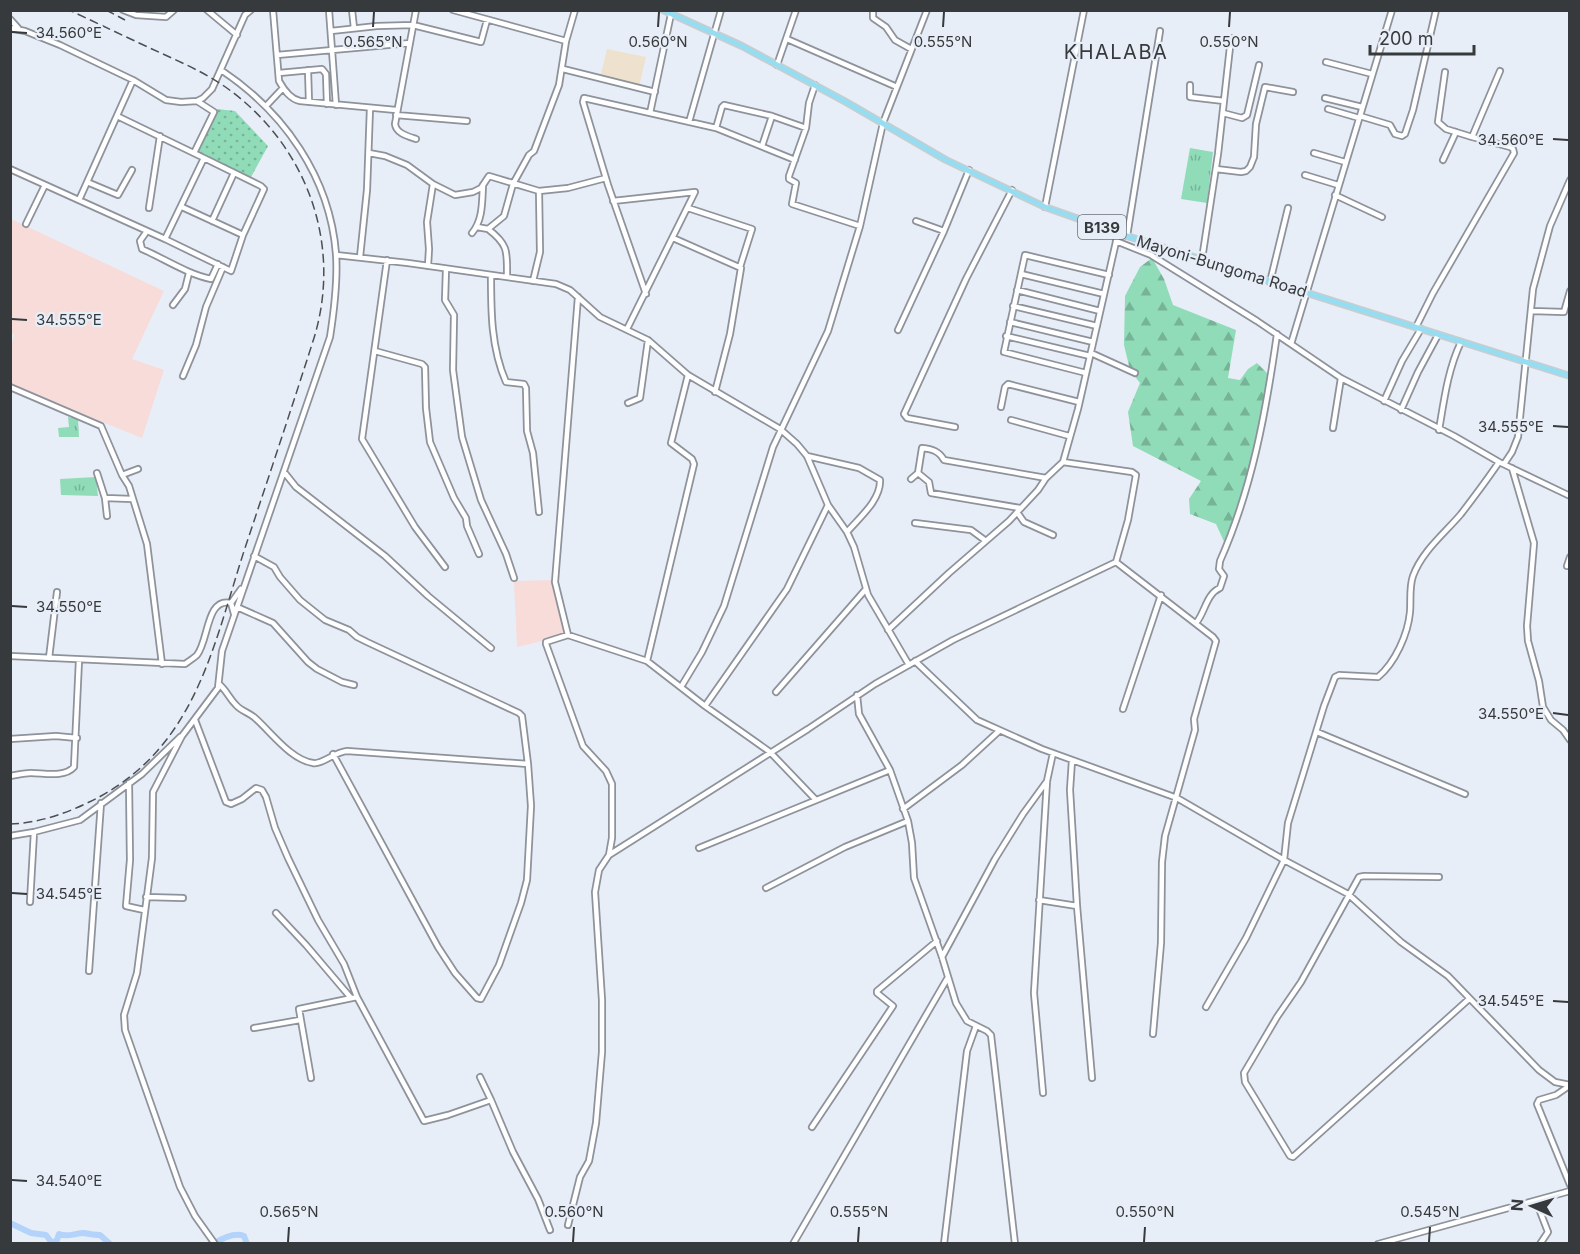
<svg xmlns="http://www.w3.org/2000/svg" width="1580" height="1254" font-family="Inter,sans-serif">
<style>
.commercial{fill:#eee2ce}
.education{fill:#f7dcda}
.grass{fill:url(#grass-tufts)}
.forest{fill:url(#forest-firs)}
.park{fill:url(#park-dots)}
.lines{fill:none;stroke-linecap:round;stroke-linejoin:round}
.river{stroke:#b4d3fa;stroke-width:6}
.minor-casing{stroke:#8d929b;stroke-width:8}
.major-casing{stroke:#cbcccd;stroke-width:8}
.minor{stroke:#fff;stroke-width:4.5}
.major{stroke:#97ddf1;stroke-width:5}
.rail{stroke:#4b4e52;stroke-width:1.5;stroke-dasharray:9 4.5;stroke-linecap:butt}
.ticks{fill:none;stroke:#373a3d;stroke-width:2}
.labels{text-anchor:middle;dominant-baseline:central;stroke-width:4.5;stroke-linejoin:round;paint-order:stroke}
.shield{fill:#e8eef7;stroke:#6c7075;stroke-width:1.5}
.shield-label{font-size:15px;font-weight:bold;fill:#373a3d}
.street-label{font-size:16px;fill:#373a3d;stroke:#e8eef7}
.quarter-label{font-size:20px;letter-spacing:1.5px;fill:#373a3d;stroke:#e8eef7}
.ticks-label{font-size:15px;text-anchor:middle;fill:#373a3d;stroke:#e8eef7;stroke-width:4.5;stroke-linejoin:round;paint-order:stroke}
</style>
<defs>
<pattern id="grass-tufts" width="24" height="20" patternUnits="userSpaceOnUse" patternTransform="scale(1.5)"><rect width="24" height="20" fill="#90dbb8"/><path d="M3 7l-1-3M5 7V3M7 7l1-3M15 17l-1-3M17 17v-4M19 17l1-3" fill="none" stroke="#76b397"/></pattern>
<pattern id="forest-firs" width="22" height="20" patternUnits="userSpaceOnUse" patternTransform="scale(1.5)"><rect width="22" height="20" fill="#90dbb8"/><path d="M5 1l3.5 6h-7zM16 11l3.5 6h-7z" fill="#76b397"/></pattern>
<pattern id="park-dots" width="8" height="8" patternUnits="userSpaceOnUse" patternTransform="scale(1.5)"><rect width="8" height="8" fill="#90dbb8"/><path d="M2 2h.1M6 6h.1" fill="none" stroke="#76b397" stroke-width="1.8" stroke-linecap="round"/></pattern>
</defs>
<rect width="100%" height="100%" fill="#e8eef7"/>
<!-- commercial -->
<path class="commercial" d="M607,49L646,57L639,87L600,78Z"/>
<!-- education -->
<path class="education" d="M11,219L164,291L132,359L164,370L142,438L11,385V347L14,335L11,332Z
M554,580L555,593L567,635L517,647L514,581Z"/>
<!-- grass -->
<path class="grass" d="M1190,148L1213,152L1207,203L1181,199Z
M68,417L78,419L79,437H59L58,428L69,427Z
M96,477L98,496L61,495L60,479Z"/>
<!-- forest -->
<path class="forest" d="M1152,258L1164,279L1173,305L1236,330L1228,378L1240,380L1248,369L1257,363L1270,376L1246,492L1226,546L1216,524L1190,514L1189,499L1201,481L1133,446L1128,412L1140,383L1130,370L1124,345L1125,296L1140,267Z"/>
<!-- park -->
<path class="park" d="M217,109L235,111L268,146L251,177L197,152Z"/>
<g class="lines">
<!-- river -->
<path class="river" d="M10,1223L31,1233L46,1235L52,1243L57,1240L59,1234C67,1238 75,1233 84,1233C89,1234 94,1235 100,1235L110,1244
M213,1244C221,1239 234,1232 244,1236L247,1244"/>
<defs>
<path id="minor" d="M123,10L136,15L166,17L174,10
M207,10L237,35
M273,10L279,81C284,90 290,99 300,101L396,110
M329,10L336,105
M352,10L354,28
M453,10L566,41
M873,10V18L886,27L895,40L911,49
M10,19L18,28
M10,28L25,31L60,45L133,80L166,100L181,102L197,101L203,98L212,89L245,15L251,10
M331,31L377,26L413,25L481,42L487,20
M787,39L897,87
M277,55L410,43
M1326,62L1372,74
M777,65L796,10
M563,69L655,92
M308,70L309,102
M1445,72L1438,122L1446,129L1472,137
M279,73L322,69L326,74L327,104
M815,85L809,103L806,128L789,176V179L796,183L792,204L860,226
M1190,85V97L1224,101
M1325,98L1362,107
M266,106L283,88
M1328,109L1359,118
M650,113L671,14
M1223,113L1242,118L1247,115L1259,65
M396,115L467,121
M1360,116L1390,125L1395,134L1402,136L1405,134L1413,110L1436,10
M689,122L721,10
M716,128L722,107L724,105L772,116L806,128
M416,139C407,136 396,133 395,124L416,10
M762,146L772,116
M194,153L214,112L197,101
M369,153L385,156L407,165L433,184L455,195L473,192L481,188L489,176L539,191L568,188L606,178
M1314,153L1345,162
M204,158L261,186L264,189L243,235
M1443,160L1456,132
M10,169L165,239L204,158L117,116
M1216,169L1241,172L1246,171L1250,167L1254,157L1256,124L1265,87L1293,92
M1305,175L1338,185
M87,182L118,195L132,170
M1335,195L1382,217
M79,200L133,80
M613,201L695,192L627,329
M1045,207L1084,10
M149,208L160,136
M688,208L752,229L740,267
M212,221L234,173
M916,221L944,231L969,170
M26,224L45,185
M477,227L488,229L504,216L513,184L529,155L534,151L559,85L566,41L575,10
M488,229C509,245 507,252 507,277
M147,231L140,241L142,249C165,259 187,274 211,279L218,264
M472,233C483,220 482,202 483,185
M1127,236L1160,31
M673,238L741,268L730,334L715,392
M165,239L231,271L243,235L182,207
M1116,241L1151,255L1257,321L1341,378L1454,436L1499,462L1570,496
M336,255L408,263L556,284L570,290L600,317L648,340L688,375L780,429L797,444L807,456L828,505L847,532L854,547L868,595L909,665
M360,257L367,190L370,108
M1202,259L1218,154L1231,38
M387,260L362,439L415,527L445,567
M428,266L429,249L427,222L433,184
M446,269L445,300L454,315L453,370L462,437L481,500L506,554L514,578
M1021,274L1104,294
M491,275C491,311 491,348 506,382L524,384L526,388L527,431L533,453L539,512
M533,281L540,252L539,191
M1270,282L1288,208
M1017,290L1100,311
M646,294L608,185L583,102L584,98L716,128L795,160
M173,305L185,289L189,273
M1013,306L1097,326
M1532,311L1564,312L1570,291
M1010,322L1093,342
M1416,327L1433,293L1514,153L1513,149L1510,147L1472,137L1500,71
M898,330L944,231
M1006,336L1090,356
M1291,344L1392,10
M375,351L422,364L425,367L426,408L430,442L454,498L466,518L467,526L479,554
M1091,353L1135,373
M1086,373L1004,352L1025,255L1109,275
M183,376L196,345L206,307L223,267
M10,387L101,426L122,475L129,486L147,544L162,664
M1384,401L1402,361L1421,329
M628,403L640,398L648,340
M1001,407L1005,387L1008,384L1079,402
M1401,410L1418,372L1438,335
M1011,420L1069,436
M955,427L907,418L904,414L966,279L1012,190
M1333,428L1341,378
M1439,430C1444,400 1448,369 1461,342
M807,456L859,468L880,480C881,500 859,518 847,532
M1504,464L1512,452L1518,437L1533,289L1550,226L1570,180
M1512,468L1534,543L1527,626L1528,641L1539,681L1543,707L1551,720L1563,730L1570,740
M284,472L296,487L385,556L428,596L491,648
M97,473L105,498L132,499
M918,473L929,482L931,493L1020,508
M122,475L138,469
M911,479L918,473L922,448C932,449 939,451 944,460L1046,478
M105,498L107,516
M1017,512L1024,522L1053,535
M915,523L971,530L986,541
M254,556L274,567L280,577L300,600L325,620L349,630L357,637L367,642L519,713L522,716L528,764
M1116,562L1213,637L1216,641L1194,719L1195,730L1165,836L1162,862L1161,943L1153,1034
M1567,566L1570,557
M231,603L241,589
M237,607L273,623L308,662L317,669L342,682L354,685
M1196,623C1205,613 1206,594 1220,588L1224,576L1219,569L1220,561C1252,489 1266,412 1277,334
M888,630L949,573L1009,521L1038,490L1046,478L1063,462L1078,409L1118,233
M568,635L555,582L578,297
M10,656L185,664C189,661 194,658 197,655C209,640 206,597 231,603L234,614
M49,658L57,592
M647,661L694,464L692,459L671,443L688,375
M915,661L977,720L1042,749L1177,798L1284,860L1348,894L1401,942L1448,976L1539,1070L1555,1082L1570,1085
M219,684C227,691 229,698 236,705C241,711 250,713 255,718C271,732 291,760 313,763C321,765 335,752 347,751L528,764L531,806L527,880L521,903L499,965L481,999L477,998L455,973L438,947L333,754
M681,687L702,652L724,606L773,447L828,331L860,226L883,123L927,10
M776,692L866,589
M857,695L859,714L890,770L908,821L912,843L914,878L942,957L956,1003L967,1021L987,1031L991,1035L1015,1244
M705,706L787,589L828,505
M1123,709L1161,595
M195,720L226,802L231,804L242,799L256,788L262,790L266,797L275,828L288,858L318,920L344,964L357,997L424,1121L448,1115L491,1100L513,1152L538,1199L550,1230
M1317,732L1465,794
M10,739L56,736L77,738
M1072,760L1070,790L1077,906L1092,1078
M10,776C17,775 24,773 31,773C44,773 64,778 74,767L79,660
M129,783L130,860L126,906L144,910
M903,809L962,765L999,731
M10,836L34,832L80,820L142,774L180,737
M699,848L890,770
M609,855L612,838V784L606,771L583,746L546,644V642L568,635L647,661L705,706L770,752L815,799
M1439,877L1364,876L1359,877L1301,982L1277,1017L1244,1073L1245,1082L1290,1156L1293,1157L1469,999
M766,888L845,847L908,821
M146,897L183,898
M1039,900L1077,906
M30,902L34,832
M276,913L306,945L351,998
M942,957L995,859L1023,814L1047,781
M89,971L101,803
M1206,1007L1246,938L1284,860L1288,823L1324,706L1335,677L1339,675L1378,677C1395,663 1408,634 1410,612C1411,600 1409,587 1413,576C1422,551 1445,533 1461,514C1474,497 1487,480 1499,462
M254,1028L300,1020
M480,1077L491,1100
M311,1078L299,1009L357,997
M1569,1086L1556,1095L1539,1100L1537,1104L1570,1185
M1043,1093L1034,993L1047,781L1053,753
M812,1127L893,1006L877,993V991L937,941
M1536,1201L1548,1232L1540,1244
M568,1225L580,1177L589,1161L596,1123L602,1052V1000L595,892L599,870L609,855L808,729L875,684L953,640L1116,562L1128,520L1136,475L1132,472L1063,462
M215,1244L195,1216L180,1187L125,1030L124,1015L137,973L152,858L153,792L182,736L218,688L222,651L330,337C334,311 338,281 336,254C330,177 284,112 221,70
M793,1244L947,979
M944,1244L967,1051L976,1026
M1378,1244L1570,1191"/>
<path id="major" d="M663,10L742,46L846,102L946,160L1045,207L1127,236L1570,376"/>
</defs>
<!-- minor casing -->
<use href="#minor" class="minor-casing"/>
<!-- major casing -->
<use href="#major" class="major-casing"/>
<!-- minor -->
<use href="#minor" class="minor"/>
<!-- major -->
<use href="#major" class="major"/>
<!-- rail -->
<path class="rail" d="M106,10L125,20
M10,824C42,823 73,811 101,796C198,742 214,642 246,545C269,476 292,407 314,338C343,243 306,143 224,86C202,71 176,60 152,49C124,36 97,23 69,10"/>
</g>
<!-- ticks -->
<path class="ticks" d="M373,27L374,12M658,27L659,12M943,27L944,12M1229,27L1230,12M12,32L27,33M1553,139L1568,140M12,319L27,320M1553,426L1568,427M12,606L27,607M1553,713L1568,715M12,893L27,894M1553,1001L1568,1002M12,1180L27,1181M288,1242L289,1227M573,1242L574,1227M858,1242L859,1227M1144,1242L1145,1227M1429,1242L1430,1227"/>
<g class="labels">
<!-- shield labels -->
<rect class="shield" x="1078" y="215" width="48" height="24" rx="4.5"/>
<g class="shield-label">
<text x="1102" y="227">B139</text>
</g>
<!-- street labels -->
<g class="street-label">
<text transform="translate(1222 266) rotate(17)">Mayoni-Bungoma Road</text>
</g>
<!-- quarter labels -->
<g class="quarter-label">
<text x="1116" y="52">KHALABA</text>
</g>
</g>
<g class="ticks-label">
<text x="69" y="38">34.560°E</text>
<text x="373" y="47">0.565°N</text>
<text x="658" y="47">0.560°N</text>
<text x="943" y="47">0.555°N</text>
<text x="1229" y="47">0.550°N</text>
<text x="1511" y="145">34.560°E</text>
<text x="69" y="325">34.555°E</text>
<text x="1511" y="432">34.555°E</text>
<text x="69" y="612">34.550°E</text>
<text x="1511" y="719">34.550°E</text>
<text x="69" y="899">34.545°E</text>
<text x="1511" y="1006">34.545°E</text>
<text x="69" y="1186">34.540°E</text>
<text x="289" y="1217">0.565°N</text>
<text x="574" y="1217">0.560°N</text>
<text x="859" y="1217">0.555°N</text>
<text x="1145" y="1217">0.550°N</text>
<text x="1430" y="1217">0.545°N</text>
</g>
<!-- border -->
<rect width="1580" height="1254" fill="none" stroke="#373a3d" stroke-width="24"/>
<!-- north arrow -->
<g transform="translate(1532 1206) rotate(274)" stroke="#e8eef7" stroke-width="4.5" paint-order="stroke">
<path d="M0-4.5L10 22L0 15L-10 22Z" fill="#373a3d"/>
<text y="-9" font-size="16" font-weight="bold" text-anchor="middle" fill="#373a3d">N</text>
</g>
<!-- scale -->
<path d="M1370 45v9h104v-9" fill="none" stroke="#373a3d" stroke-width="3"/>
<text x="1379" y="45" font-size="18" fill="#373a3d" stroke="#e8eef7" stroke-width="4.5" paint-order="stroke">200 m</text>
</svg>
